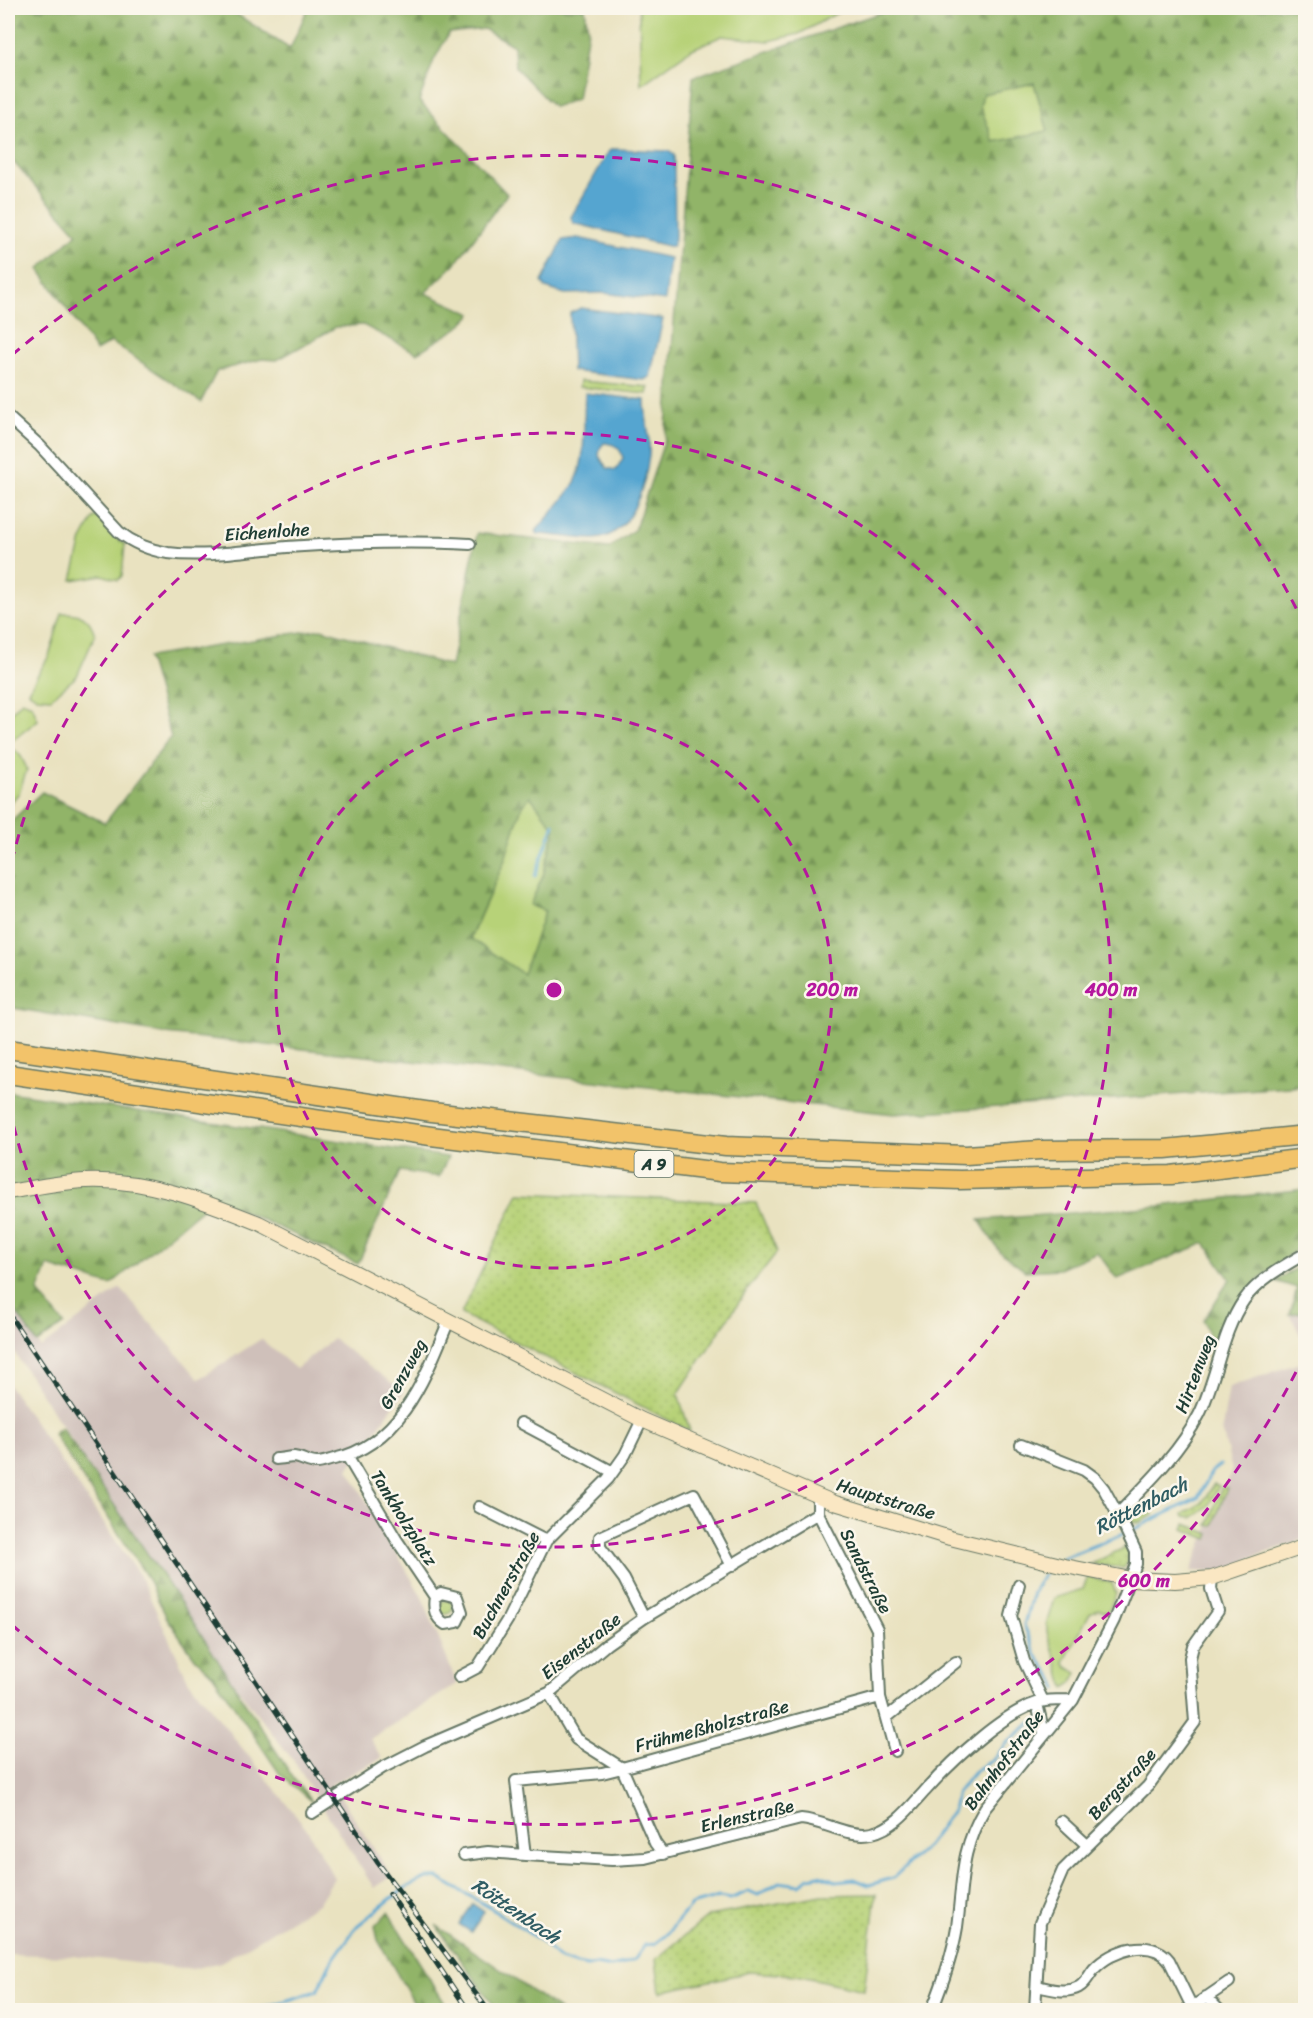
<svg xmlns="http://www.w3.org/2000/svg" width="1313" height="2018" font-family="Sriracha,sans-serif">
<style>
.industrial{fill:#cfc0ba}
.grass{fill:#b7d278;stroke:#6b8856;stroke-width:1.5}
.forest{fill:url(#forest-firs);stroke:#58784e;stroke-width:1.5;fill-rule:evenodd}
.park{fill:url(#park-dots);stroke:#6b8856;stroke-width:1.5}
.water{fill:#55a5d0;stroke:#3a7182;stroke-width:1.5;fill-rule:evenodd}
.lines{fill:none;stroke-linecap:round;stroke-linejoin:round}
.stream{stroke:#55a5d0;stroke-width:3}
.minor-casing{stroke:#667765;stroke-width:14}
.secondary-casing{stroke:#667765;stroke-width:16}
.motorway-casing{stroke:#667765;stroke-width:21}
.minor{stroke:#fff;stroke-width:10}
.secondary{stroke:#fae7c3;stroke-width:14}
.motorway{stroke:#f2c36a;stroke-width:18}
.rail-casing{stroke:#1f3d34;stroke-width:5}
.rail{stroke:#fbf7ec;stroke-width:3;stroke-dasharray:9;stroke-linecap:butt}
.ring{fill:none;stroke:#b5179e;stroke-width:3;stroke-dasharray:10 8}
.labels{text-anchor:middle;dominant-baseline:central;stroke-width:5;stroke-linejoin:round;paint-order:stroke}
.shield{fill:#fbf7ec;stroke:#61756b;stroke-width:1.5}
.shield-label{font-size:16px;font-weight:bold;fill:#1f3d34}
.street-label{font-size:18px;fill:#1f3d34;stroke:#fbf7ec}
.water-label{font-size:20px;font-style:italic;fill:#2f5c63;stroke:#fbf7ec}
.centre{fill:#b5179e;stroke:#fbf7ec;stroke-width:3}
.ring-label{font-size:18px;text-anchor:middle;font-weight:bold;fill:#b5179e;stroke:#fbf7ec;stroke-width:5;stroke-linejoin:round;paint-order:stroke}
</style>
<defs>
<pattern id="forest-firs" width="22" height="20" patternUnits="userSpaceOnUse" patternTransform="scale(1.5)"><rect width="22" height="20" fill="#91b468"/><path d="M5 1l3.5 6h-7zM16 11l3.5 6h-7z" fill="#769456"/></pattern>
<pattern id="park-dots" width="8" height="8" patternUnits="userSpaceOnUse" patternTransform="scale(1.5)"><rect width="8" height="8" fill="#b7d278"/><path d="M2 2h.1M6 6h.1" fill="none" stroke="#9db568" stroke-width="1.8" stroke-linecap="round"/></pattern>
</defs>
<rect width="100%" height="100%" fill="#fbf7ec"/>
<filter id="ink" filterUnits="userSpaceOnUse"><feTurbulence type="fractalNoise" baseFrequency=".0167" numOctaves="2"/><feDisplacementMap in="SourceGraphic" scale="12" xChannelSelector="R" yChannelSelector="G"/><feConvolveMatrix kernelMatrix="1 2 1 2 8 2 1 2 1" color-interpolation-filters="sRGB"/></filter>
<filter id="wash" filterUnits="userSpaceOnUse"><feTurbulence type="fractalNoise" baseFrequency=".008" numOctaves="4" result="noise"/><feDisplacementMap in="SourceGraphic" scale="24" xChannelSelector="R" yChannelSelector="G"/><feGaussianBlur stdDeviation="1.35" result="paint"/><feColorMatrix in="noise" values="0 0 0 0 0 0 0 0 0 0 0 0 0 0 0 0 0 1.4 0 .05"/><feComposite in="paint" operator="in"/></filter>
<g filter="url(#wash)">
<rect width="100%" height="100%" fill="#e9e2c0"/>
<!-- industrial -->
<path class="industrial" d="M120,1288L199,1379L261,1339L296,1369L333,1339L404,1392L348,1469L422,1597L457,1684L370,1739L382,1758L332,1784L392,1876L374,1888L293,1760L222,1669L8,1343V1300L41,1348Z
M1305,1312V1345L1290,1314Z
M1305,1361V1539L1250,1558L1223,1572L1191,1571L1232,1470L1222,1429L1229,1387Z
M8,1384L140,1576L188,1680L307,1829L334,1878L318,1904L221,1962L192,1969L72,1956L8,1954Z"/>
<!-- grass -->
<path class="grass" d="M639,8H846L799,34L769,41L722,36L690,50L641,85Z
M1034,83L1048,131L994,142L980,106L983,94Z
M580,381L649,387L647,394L579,387Z
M94,517H97L118,540L125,544L122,576L118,580L102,575L72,580L82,540Z
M62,613C81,613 90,616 95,635L77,676L51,698L37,697L28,691L49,656Z
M22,701L32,705L38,720L8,744V716Z
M8,749C20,749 22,759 27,769L19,793L8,806Z
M530,795L555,829L543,876L530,905L545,911L523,974L470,939L504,862L521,809Z
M1088,1577L1112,1583L1116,1594L1107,1613L1098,1609L1090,1613L1064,1662L1067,1667L1077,1673L1072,1683L1065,1688L1047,1632V1622L1054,1598L1083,1589Z
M439 1607a7 7 0 1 1 14 0a7 7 0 1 1-14 0Z"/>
<!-- forest -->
<path class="forest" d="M8,8H227L290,49L308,8H585L588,30L577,99L554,107L515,67L514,46L484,29L449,33L434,60L419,101L507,194L455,264L425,293L472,314L458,328L417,353L363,325L336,327L277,360L262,359L217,371L201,402L111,342L96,351L39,269L77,233L8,156Z
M894,8H1305V1086L894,1114L166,1034L8,1007V824L42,792L105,823L171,737L148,657L321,629L451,666L477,533L609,548L635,529L665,439L693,77ZM1034,83L1048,131L994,142L980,106L983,94ZM530,796L555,829L543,876L530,905L545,911L523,974L470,938L504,862L521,809Z
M8,1092L448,1157L439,1177L400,1171L358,1264L215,1198L110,1285L48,1266L38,1292L64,1324L37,1343L8,1300Z
M1305,1189V1244C1259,1275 1237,1295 1215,1347L1203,1321L1230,1279L1205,1243L1117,1279L1097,1252L1059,1269L1025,1271L1000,1252L979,1220L1160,1206Z
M1305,1263V1312L1290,1314L1297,1288L1275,1281Z
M61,1427L181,1603L294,1779L314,1804L280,1774L213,1675L195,1658L167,1618L147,1577L53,1433Z
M388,1912L449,2010H393L416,2007L378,1940L375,1926Z
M436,1925L559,2010H497Z"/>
<!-- park -->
<path class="park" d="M519,1193L756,1203L777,1252L745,1293L678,1394L690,1431L461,1314Z
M1214,1484L1219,1486L1207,1508L1192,1518L1184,1517L1183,1514L1202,1503Z
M1222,1487L1227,1488L1213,1526L1208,1524Z
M1146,1503L1154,1515L1138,1523L1132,1522V1512Z
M1186,1524L1210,1534L1208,1539L1184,1529Z
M1128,1546V1562L1124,1568L1091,1564Z
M876,1894L864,1990L796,1975L749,1972L660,1992L656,1959L709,1916L822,1895Z"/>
<!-- water -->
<path class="water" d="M613,149L668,151L674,155L675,237L672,247L573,223L571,217L609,151Z
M578,238L670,258L665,301L604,293L565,294L546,288L542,282L563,240Z
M581,308L663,319L650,377L644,380L572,371L570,313Z
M585,393L645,400C645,419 651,438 649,456C645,487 631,537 594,539C576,539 556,535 538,534L536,531C549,515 567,498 576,480C587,458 583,418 585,393ZM604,443C615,444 620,447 623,458L616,470L607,468L599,456L600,448Z
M473,1904L484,1912L471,1932L459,1924Z"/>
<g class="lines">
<!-- stream -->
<path class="stream" d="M535,876L554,824
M1063,1558L1126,1533L1198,1498L1212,1471L1220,1465
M1045,1572L1033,1592L1024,1625L1036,1655L1056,1683L1057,1689
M256,2010L317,1991L330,1964L357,1926L403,1889L426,1878H438L489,1907L538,1939L560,1959L577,1964L587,1966L596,1964L611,1967L624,1964L635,1959L645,1945L654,1944L666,1935L691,1905L719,1897L730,1899L749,1891L758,1895L779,1882L800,1885L809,1877L819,1875L836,1881L854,1879L869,1885L893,1878L927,1846L953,1810L957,1793L976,1770L993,1760L1008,1742L1031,1723"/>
</g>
</g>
<g filter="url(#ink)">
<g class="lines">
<defs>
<path id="minor" d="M8,417L40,446L119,532C134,544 149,550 168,553C206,558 249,550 287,547C348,543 409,541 470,544
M521,1423L613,1472
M347,1456L396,1539L435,1597C433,1609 435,1617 445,1624L457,1622L462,1612L457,1597L441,1593L435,1597
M276,1459C282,1459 289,1457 294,1457C302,1458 309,1463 317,1463C322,1463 329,1460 334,1459C401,1444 425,1378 449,1320
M479,1507L546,1541
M818,1513L877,1629L880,1697L895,1751
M1118,1514C1148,1483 1179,1453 1199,1415C1217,1379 1221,1333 1244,1300C1259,1279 1284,1266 1306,1253
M1019,1585L1011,1616L1024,1661L1043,1701
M644,1618L624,1579L600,1547V1537L694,1494L732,1566
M459,1677L478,1667L508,1619L546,1541L608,1479L625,1455L642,1420
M549,1693L576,1739L622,1768L880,1697
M1037,1704L1044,1733
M887,1717L956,1662
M312,1813L382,1768L425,1746L549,1693L607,1644L644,1618L818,1513V1497
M1061,1821L1087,1845
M663,1854L655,1843L622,1768L602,1773L516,1781L525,1855L612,1860L645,1858L801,1819C825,1821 848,1838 872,1833C895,1828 911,1806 925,1791C950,1763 1008,1707 1045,1701C1054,1700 1064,1700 1073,1700
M464,1855L488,1852L525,1855
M1037,1986C1051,1989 1066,1994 1079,1987C1086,1983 1089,1975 1094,1969C1111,1950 1151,1937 1169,1960L1192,2007
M1206,1997L1219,2010
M932,2010C943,1983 952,1957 957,1927C963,1881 960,1850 985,1808L1073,1700L1114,1620L1136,1564V1552L1123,1524L1104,1489L1095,1478L1084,1470L1021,1445
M1035,2010L1040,1923L1063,1870L1148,1786L1195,1722L1190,1658L1193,1646L1218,1611L1211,1589L1212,1578
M1188,2010L1229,1982"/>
<path id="secondary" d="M8,1192C33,1188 60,1182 85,1181C146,1178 204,1201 259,1223L642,1420L835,1503L950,1538L1065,1566L1131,1579L1175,1581L1212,1578L1306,1546"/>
<path id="motorway" d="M8,1049L432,1112L726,1146L966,1155L1040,1150L1165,1149L1306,1135
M8,1074L431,1136L720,1172L960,1180L1171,1175L1306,1158"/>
</defs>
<!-- minor casing -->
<use href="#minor" class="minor-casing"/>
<!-- secondary casing -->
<use href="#secondary" class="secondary-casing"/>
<!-- motorway casing -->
<use href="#motorway" class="motorway-casing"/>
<!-- minor -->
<use href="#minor" class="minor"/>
<!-- secondary -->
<use href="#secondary" class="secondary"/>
<!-- motorway -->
<use href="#motorway" class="motorway"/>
<defs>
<path id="rail" d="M8,1313L378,1863L488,2010
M390,1894L468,2010"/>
</defs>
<!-- rail casing -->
<use href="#rail" class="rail-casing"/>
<!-- rail -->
<use href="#rail" class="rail"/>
</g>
</g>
<!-- distance rings -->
<g class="ring">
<circle cx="554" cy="990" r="278"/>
<path d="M8 879A557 557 0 1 1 8 1101"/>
<path d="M1304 1356A835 835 0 0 1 12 1625M12 355A835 835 0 0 1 1304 624"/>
</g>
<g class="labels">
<!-- shield labels -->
<rect class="shield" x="634.5" y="1151" width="39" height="26" rx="4.5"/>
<g class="shield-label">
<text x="654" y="1164">A 9</text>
</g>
<!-- street labels -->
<g class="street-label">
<text transform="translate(267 532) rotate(-4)">Eichenlohe</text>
<text transform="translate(403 1374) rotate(-61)">Grenzweg</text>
<text transform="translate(1195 1374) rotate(-69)">Hirtenweg</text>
<text transform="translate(886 1499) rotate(17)">Hauptstraße</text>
<text transform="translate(404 1518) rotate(58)">Tankholzplatz</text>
<text transform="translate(866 1571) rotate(63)">Sandstraße</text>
<text transform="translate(506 1585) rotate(-61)">Buchnerstraße</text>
<text transform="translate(581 1646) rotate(-38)">Eisenstraße</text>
<text transform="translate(712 1726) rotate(-15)">Frühmeßholzstraße</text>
<text transform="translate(1004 1760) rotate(-53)">Bahnhofstraße</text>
<text transform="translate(1122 1784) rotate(-47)">Bergstraße</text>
<text transform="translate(747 1816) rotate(-13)">Erlenstraße</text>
</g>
<!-- water labels -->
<g class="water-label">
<text transform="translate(1141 1506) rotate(-27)">Röttenbach</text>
<text transform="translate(516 1911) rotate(34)">Röttenbach</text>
</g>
</g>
<circle cx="554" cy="990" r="9" class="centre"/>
<g class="ring-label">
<text x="832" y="996">200 m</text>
<text x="1111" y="996">400 m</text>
<text x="1144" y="1587">600 m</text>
</g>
<!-- margin -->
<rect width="1313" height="2018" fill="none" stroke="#fbf7ec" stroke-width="30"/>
</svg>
